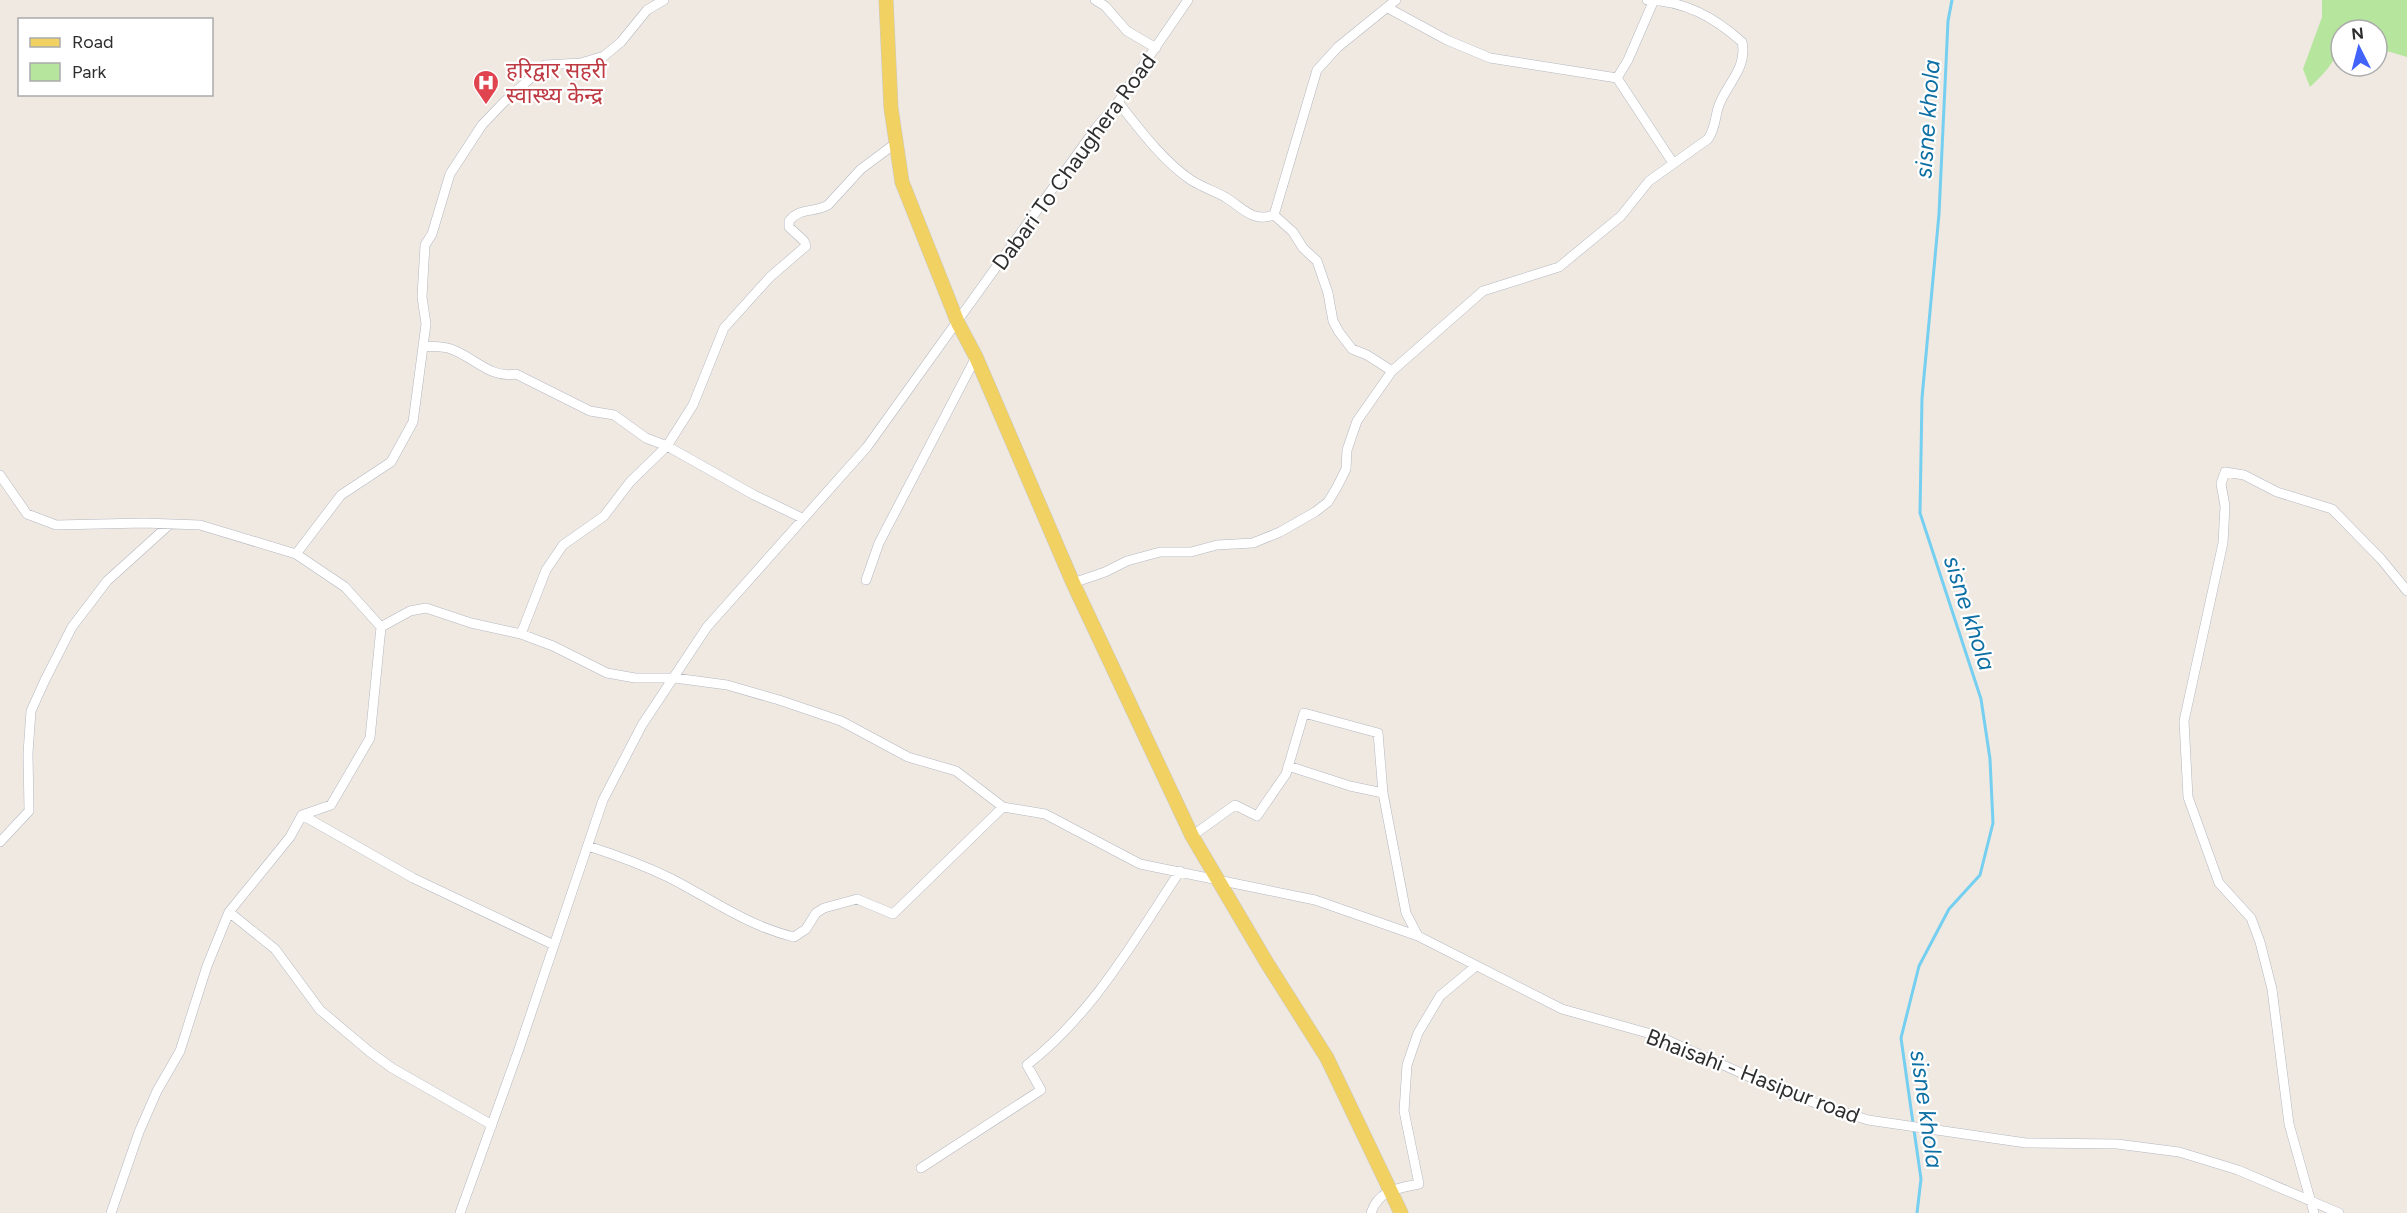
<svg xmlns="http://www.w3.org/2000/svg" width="2407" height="1213" font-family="Figtree,'Noto Sans Devanagari',sans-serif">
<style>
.green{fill:#b6e59e}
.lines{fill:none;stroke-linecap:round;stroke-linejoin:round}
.stream{stroke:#75cff0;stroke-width:3}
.street-casing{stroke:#b4b7c1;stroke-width:10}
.primary-casing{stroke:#c9c9c9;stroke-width:15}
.street{stroke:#fff;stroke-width:9}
.primary{stroke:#f2d163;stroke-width:14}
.labels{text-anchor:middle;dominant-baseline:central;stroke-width:4.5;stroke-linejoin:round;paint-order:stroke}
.health-label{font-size:22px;fill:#be3a42;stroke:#fff;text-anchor:start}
.street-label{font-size:22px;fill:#2e2e2e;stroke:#fff}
.water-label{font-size:24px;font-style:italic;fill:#0d6fa3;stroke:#fff}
</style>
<rect width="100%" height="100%" fill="#efe9e1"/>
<!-- green -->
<path class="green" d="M2322,0H2407V57L2377,48V30H2341C2341,56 2329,69 2310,87L2303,69L2322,17Z"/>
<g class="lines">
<!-- stream -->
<path class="stream" d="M1913,1123L1901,1038L1919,966L1949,909L1980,875L1993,823L1990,759L1981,699L1920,513L1922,398L1939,214L1948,21L1952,0
M1914,1130L1921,1179L1917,1213"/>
<defs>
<path id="street" d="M1095,0L1105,6L1127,31L1156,48
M1388,8L1447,40L1490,58L1617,78L1628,60L1654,0
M1617,78L1673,163
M1118,102C1139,129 1163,161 1191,180C1202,187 1214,191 1225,197C1242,207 1252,223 1274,215L1317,70L1338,47L1396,0
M1274,215L1293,232L1303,248L1317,261L1328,293L1333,321L1339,332L1352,349L1367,355L1392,371
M423,346C432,347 443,346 451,349C474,357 490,379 516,374L590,411L614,415L646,438L667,446L754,495L802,518
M0,475L27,514L56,525L144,523L200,525L296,554L345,587L381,627L410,611L426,608L471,623L521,634L553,646L607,673L635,678H675L727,685L779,700L841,721L908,757L956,771L1003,807L1045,814L1140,864L1315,900L1418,936L1562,1009L1658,1036L1788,1094L1868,1120L2026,1143L2117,1144L2179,1152L2238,1170L2339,1213
M296,554L341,495L391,462L413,422L426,324L422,297L425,245L432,234L450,174L482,125L504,102L545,65L581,63L604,56L621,42L647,10L664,0
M866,580L879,543L976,357
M1073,583L1105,572L1127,561L1160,552H1191L1217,545L1253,543L1280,532L1315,512L1328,502L1337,487L1346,469L1347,450L1357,421L1392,371L1483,291L1559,267L1621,216L1649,181L1708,139C1715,129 1715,119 1718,108C1725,85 1748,69 1742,42C1714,17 1685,1 1647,0
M521,634L546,570L563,545L604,516L630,482L667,446L693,405L724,328L770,277L806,246L804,241L789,227V221C800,207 815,213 828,205L861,169L896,143
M1288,766L1350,786L1383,793
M302,815L413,878L554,945
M1192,836L1235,805L1257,816L1286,774L1304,713L1378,733L1383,793L1406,913L1418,936
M0,842L29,811L28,753L31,711L45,680L72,627L107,581L170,524
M588,846C616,855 643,865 670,878C711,899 748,926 794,937L806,929L816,913L824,908L857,899L893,914L1003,807
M229,912L275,949L320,1010L370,1052L392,1068L492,1125
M921,1168L1041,1090L1027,1065C1094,1013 1134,940 1180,871
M111,1213L139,1132L157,1091L180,1051L207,966L229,912L290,837L302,815L331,805L370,738L381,627
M460,1213L519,1049L603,800L642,725L707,627L867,447L1096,128L1118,102L1188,0
M1371,1213C1378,1190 1399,1188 1419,1184L1404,1111L1407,1065L1418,1033L1440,996L1476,966
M2314,1213L2289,1124L2272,989L2260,942L2251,918L2219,883L2188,797L2184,721L2223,543L2225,506L2221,484L2225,472L2244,475L2277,492L2332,509L2381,559L2407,591"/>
<path id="primary" d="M886,0L891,108L902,182L958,323L976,357L1073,583L1192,836L1267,963L1327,1058L1401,1213"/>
</defs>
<!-- street casing -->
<use href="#street" class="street-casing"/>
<!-- primary casing -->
<use href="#primary" class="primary-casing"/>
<!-- street -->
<use href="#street" class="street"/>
<!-- primary -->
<use href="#primary" class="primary"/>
</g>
<!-- icons -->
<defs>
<symbol id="hospital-pin" viewBox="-11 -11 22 30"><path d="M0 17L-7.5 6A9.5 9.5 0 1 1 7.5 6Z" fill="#e0444e" stroke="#fff"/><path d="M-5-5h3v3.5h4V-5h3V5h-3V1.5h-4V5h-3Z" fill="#fff"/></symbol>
</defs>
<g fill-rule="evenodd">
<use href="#hospital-pin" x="471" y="68" width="30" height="40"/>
</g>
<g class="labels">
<!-- health labels -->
<g class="health-label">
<text x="506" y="70">हरिद्वार सहरी<tspan x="506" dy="25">स्वास्थ्य केन्द्र</tspan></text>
</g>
<!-- street labels -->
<g class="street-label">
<text transform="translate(1074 162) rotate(-54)">Dabari To Chaughera Road</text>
<text transform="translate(1753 1076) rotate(21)">Bhaisahi - Hasipur road</text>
</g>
<!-- water labels -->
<g class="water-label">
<text transform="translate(1927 119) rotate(-86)">sisne khola</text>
<text transform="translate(1970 613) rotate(72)">sisne khola</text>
<text transform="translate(1927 1109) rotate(82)">sisne khola</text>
</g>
</g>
<!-- legend -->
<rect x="18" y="18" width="195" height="78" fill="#ffffff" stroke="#ababab" stroke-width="1.5"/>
<rect x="30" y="38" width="30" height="9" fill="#f2d163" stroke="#ababab" stroke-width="1.5"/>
<text x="72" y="48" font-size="18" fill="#2e2e2e">Road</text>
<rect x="30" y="63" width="30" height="18" fill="#b6e59e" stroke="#ababab" stroke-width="1.5"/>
<text x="72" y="78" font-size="18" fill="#2e2e2e">Park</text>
<!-- north arrow -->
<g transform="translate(2359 48) rotate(354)"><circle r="28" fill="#ffffff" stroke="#ababab" stroke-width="1.5"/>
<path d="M0-4.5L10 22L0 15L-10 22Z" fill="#4264fb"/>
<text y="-9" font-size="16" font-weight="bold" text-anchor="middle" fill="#2e2e2e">N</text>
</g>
</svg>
